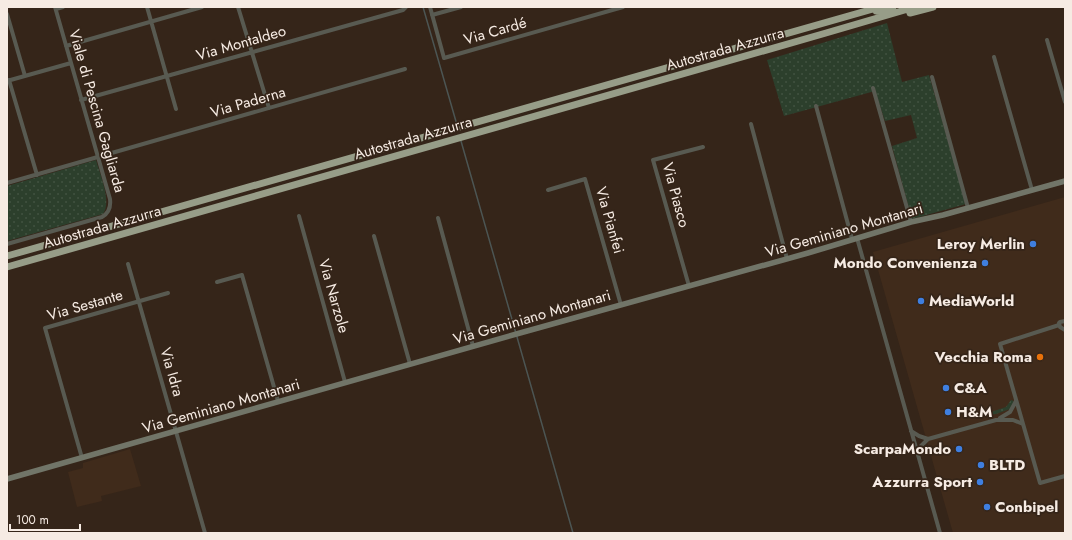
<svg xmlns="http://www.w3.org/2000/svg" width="1072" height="540" font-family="Jost,sans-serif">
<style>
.built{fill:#402b1b}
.grass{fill:url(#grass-dots)}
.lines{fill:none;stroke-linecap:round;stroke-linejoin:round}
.stream{stroke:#4c5553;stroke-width:1.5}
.street{stroke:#585a51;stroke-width:4}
.secondary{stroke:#717568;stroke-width:5.5}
.highway{stroke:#979d88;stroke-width:7}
.shop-dot{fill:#3f7fe0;stroke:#352519;stroke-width:1.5}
.food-dot{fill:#e8710a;stroke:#352519;stroke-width:1.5}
.labels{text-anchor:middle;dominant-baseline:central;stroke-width:3.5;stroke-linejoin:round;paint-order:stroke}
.street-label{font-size:15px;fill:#f6ebe3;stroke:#352519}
.poi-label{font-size:15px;font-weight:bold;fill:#f6ebe3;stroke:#352519;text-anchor:end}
</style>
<defs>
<pattern id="grass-dots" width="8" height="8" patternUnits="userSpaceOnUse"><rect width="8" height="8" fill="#2c3f2c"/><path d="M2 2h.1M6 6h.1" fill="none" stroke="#415240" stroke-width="1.8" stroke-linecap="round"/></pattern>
</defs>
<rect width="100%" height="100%" fill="#352519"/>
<!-- built -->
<path class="built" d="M1065,197V533H953L873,252Z
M130,449L141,486L101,496L102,501L77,507L68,472L83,468V463Z"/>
<!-- grass -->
<path class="grass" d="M887,23L902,82L929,75L966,204L912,219L892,146L917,138L911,115L885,121L875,91L784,116L767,60Z
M96,160C100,174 112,202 103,214L7,241V186Z
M1011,400L1014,401L1010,409L996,414L989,415L988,413L1006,407Z"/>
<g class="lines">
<!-- stream -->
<path class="stream" d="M423,7L457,125
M461,141L573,533"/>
<!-- street -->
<path class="street" d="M147,7L176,109
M238,7L269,108
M430,7L444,58L623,7
M56,9L63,7
M7,14L25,76
M432,15L461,7
M1047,40L1065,102
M66,46L202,7
M994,57L1032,190
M932,77L968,208
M9,80L37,175
M7,81L71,63
M873,88L911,222
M81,100L403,10L406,7
M816,106L852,239
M751,124L787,259
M7,183L405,69
M548,190L585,179L621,305
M299,216L345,382
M438,218L473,346
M374,236L410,364
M857,238L940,533
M7,244L102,217C109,213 111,207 110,199L55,7
M128,264L205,533
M217,282L242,275L278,401
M689,286L653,160L703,147
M1065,321L1060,322L1059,323L1060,327L1065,330
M1059,325L1000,344L1040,483L1065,476
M1000,418L1010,412L1016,401
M911,431L919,436L928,439L996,420H1013L1023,424
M918,453L921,446L928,439
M82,458L45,328L168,293"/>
<!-- secondary -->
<path class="secondary" d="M7,479L520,333L808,253L911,222L943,215L1065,181"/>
<!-- highway -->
<path class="highway" d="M876,11L893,7
M910,13L933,7
M7,256L880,7
M7,267L826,33L915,7"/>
</g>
<!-- markers -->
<g class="shop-dot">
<circle cx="1033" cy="244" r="4"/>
<circle cx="985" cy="263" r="4"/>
<circle cx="921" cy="301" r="4"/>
<circle cx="946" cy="388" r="4"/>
<circle cx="948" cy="412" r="4"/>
<circle cx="959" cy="449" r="4"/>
<circle cx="981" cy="465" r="4"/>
<circle cx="980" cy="482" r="4"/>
<circle cx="987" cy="507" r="4"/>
</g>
<circle class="food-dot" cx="1040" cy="357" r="4"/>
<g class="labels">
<!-- street labels -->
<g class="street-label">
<text transform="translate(495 31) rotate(-16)">Via Cardé</text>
<text transform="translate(241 43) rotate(-16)">Via Montaldeo</text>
<text transform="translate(725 49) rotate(-16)">Autostrada Azzurra</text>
<text transform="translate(248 102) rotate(-16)">Via Paderna</text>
<text transform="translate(97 111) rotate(74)">Viale di Pescina Gagliarda</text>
<text transform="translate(413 138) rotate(-16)">Autostrada Azzurra</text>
<text transform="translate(676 195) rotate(75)">Via Piasco</text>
<text transform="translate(610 220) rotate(74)">Via Pianfei</text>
<text transform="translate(102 227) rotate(-16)">Autostrada Azzurra</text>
<text transform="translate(844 230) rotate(-16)">Via Geminiano Montanari</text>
<text transform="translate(334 296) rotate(74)">Via Narzole</text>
<text transform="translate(85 305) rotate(-16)">Via Sestante</text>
<text transform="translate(532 317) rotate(-16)">Via Geminiano Montanari</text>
<text transform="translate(172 372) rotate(74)">Via Idra</text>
<text transform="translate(221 406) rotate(-16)">Via Geminiano Montanari</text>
</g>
<!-- poi labels -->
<g class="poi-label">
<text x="1025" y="244">Leroy Merlin</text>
<text x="977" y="263">Mondo Convenienza</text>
<text x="929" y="301" text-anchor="start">MediaWorld</text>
<text x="1032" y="357">Vecchia Roma</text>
<text x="954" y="388" text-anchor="start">C&amp;A</text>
<text x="956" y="412" text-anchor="start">H&amp;M</text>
<text x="951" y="449">ScarpaMondo</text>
<text x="989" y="465" text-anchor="start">BLTD</text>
<text x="972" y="482">Azzurra Sport</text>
<text x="995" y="507" text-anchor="start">Conbipel</text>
</g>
</g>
<!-- border -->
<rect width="1072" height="540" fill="none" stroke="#f6ebe3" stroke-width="16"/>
<!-- scale -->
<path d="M10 524v6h70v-6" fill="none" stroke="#f6ebe3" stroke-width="2"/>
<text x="16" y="524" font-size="12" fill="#f6ebe3" stroke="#352519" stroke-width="3" paint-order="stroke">100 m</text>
</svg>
